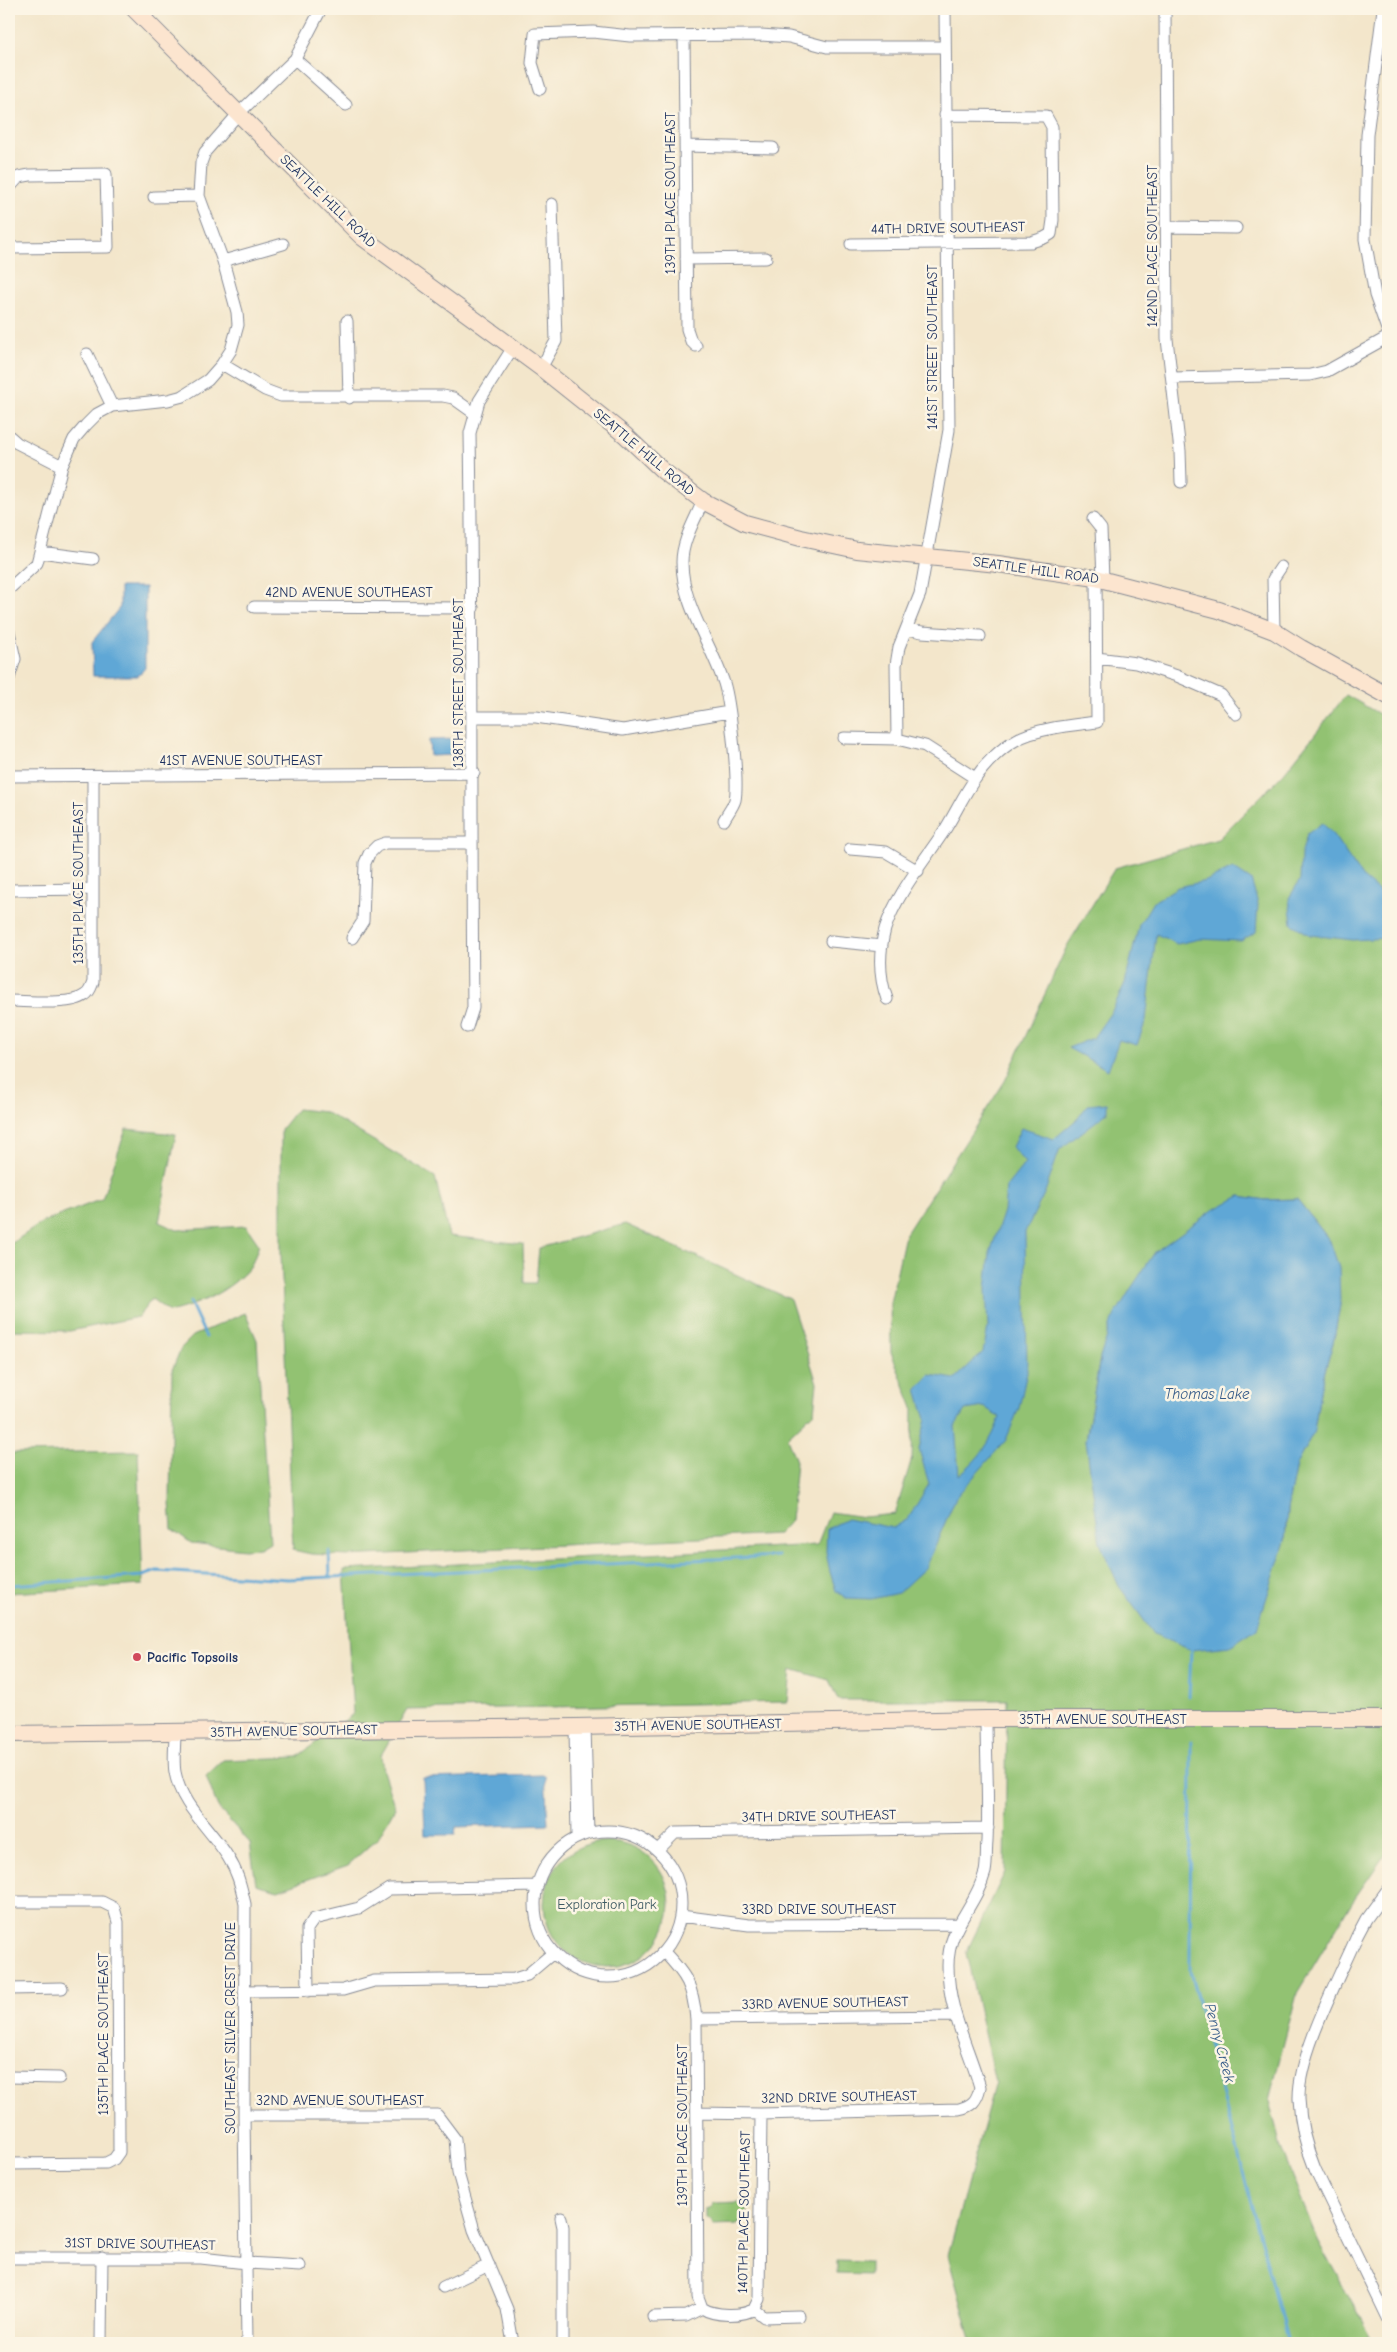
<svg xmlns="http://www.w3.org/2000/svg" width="1397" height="2352" font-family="'Comic Neue',sans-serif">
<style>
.green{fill:#92c272;stroke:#567868;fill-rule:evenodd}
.water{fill:#5fa7d6;stroke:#3d6b9a;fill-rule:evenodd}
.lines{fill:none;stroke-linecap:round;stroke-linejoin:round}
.stream{stroke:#5fa7d6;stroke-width:3}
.street-casing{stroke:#878a94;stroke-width:13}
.secondary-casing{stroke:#878a94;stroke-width:18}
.street{stroke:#fff;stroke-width:11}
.secondary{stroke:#fce5cf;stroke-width:16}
.poi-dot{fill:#d1495b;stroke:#fcf5e5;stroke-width:2}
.labels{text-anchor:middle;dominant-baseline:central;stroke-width:5;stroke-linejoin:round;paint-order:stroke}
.street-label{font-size:14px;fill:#1b2f5e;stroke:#fcf5e5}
.poi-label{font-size:14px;font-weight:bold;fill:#1b2f5e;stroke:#fcf5e5;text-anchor:start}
.park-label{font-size:14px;fill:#3f5b64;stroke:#fcf5e5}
.water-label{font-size:15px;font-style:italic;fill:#335988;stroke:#fcf5e5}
</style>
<rect width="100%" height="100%" fill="#fcf5e5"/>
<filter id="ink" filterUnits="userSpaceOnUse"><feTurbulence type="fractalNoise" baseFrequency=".02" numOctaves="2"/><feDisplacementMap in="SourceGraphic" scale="10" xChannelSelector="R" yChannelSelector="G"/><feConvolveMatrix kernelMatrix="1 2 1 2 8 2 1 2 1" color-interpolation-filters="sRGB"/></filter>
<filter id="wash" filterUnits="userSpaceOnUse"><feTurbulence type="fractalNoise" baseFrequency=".0096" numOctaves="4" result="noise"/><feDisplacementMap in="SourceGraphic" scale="20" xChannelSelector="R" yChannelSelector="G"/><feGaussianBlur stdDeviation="1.12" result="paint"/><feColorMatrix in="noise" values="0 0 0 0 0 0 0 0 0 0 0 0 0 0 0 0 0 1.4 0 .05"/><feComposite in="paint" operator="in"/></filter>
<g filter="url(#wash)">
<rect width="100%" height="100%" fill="#f3e6cb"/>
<!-- green -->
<path class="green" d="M1346,695L1388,719V1850L1352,1902L1297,1993L1269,2100L1281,2148L1317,2239L1374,2343H972L948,2255L995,2082L966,1953L1005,1872L1007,1700H838L829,1680L791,1669L788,1702L407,1710L381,1755L383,1771L395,1808L378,1838L348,1865L278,1890L256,1884L250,1843L218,1808L206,1776L223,1760L297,1757L353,1714L344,1570L817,1545L830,1512L864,1517L895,1514L912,1458L913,1408L891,1352L890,1303L905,1235L1005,1081L1067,946L1115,868L1218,839L1284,773ZM1240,1196L1265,1200L1297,1199L1330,1241L1340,1305L1334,1339L1321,1385L1314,1431L1296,1465L1287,1509L1285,1541L1086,1441L1100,1358L1155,1252Z
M297,1109L325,1112L435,1177L449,1236L523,1244L524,1283H536L539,1248L625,1224L790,1299L817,1383L814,1412L787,1438L796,1461L791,1520L778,1534L348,1556L311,1554L293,1550L281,1254V1129Z
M126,1129L176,1134L159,1222L177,1230L246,1226L259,1245C256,1252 254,1261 250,1267C230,1291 199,1305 169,1312L152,1299L138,1317L70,1331L9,1330V1245L43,1222L102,1199Z
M245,1313L257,1340L270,1542L260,1548L244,1549L191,1543L172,1529L170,1503L172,1370L181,1348L193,1336Z
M138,1451L143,1585L9,1593V1453Z
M544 1904a63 63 0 1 1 126 0a63 63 0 1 1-126 0Z
M740,2202L746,2209V2218L741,2219L740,2224L713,2225L711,2220L706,2219V2209L711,2207L713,2203Z
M837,2260L869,2261V2275L837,2274Z"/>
<!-- water -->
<path class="water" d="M120,587H145V668L138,676H93L92,642L120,607Z
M455,739V755L430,756L429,740Z
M1322,823L1331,832L1364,879L1388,899V938L1353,940L1310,935L1292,924L1289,898L1300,880L1301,855L1307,834Z
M1233,868L1251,880L1258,904L1256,932L1241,941L1200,939L1177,944L1156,934L1146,1020L1137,1045L1119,1040L1108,1070L1068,1048L1093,1038L1112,1011L1125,983L1139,925L1153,902L1178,887L1206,881Z
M1107,1103V1113L1060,1149L1045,1192L1025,1232L1027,1372L1019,1408L1006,1440L956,1497L926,1567L898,1593L871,1599L846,1598L836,1591L830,1572L826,1552L827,1529L847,1519L893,1528L908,1519L929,1484L919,1449L926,1419L917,1389L930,1375L955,1379L983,1352L988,1328L986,1289L990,1253L1004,1211L1006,1187L1025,1163L1012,1147L1021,1128L1054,1139L1076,1120L1088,1105ZM984,1407L1000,1417C991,1442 980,1458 959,1475L955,1426L965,1410Z
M1240,1196L1265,1200L1297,1199L1330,1241L1339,1268L1340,1305L1334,1339L1321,1385L1314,1431L1296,1465L1287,1509L1285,1541L1257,1628L1230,1646L1191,1650L1154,1634L1119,1586L1100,1543L1086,1441L1100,1358L1112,1320L1130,1290L1155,1252L1213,1210Z
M545,1775L548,1824L456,1827L455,1835H425L423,1778Z"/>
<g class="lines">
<!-- stream -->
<path class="stream" d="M190,1302L206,1337
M329,1551L330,1576
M9,1585L143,1576L157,1571L288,1579L778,1556
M1189,1696L1191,1650
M1191,1741L1190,1971L1288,2343"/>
</g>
</g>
<g filter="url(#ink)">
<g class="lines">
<defs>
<path id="street" d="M1165,9L1167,339L1180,451L1181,482
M1383,9L1367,135L1365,239L1375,295L1388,332
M144,17L151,9
M684,36L687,329L691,341L696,346
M295,59L346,105
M540,89L532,63L535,34L593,32L630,36L761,35L789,37L827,47H944
M685,146L773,148
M9,188L19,177L30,175L106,174L108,247L9,248
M154,197L199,196
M1168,227L1236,228
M851,244L1031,242L1044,238L1051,234L1053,220L1052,127L1046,116L945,115
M686,259L766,258
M223,261L283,244
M347,321L349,398
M87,354L112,406
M222,364L265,390L281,396H443L453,398L474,413
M541,368L556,341L552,204
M1172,378L1310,375L1327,371L1388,337
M9,436L17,443L62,466
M703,501C695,520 682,541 682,562C682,605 711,643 724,683C730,702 739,781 735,800C733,807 727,814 724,820
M1093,519L1101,529L1103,579
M40,552L93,559
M9,589L37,563L62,466L74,439L86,425L97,414L112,406L168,400L183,396L208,380L222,364L231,350L238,325L237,312L223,261L199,196L201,163L205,152L239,113L295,59L321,9
M254,607L473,608
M907,629L922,632L980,636
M1274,631L1273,579L1281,567
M9,632L15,659L9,678
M1097,658L1136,663L1177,676L1221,695L1236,714
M474,717H536L623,730L729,712
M844,738L897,739L925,746L975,778
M897,739L896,665L899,647L920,594L949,430L945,9
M9,776L474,773
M850,849L886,852L918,871
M9,890L92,889
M352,938L363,921L365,863L369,854L377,846L385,843H471
M831,941L882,946
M887,999C879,977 879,952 885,929C896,894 926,859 946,828C956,812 964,794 975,779C984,765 1001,748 1016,740C1036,728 1074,725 1097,722L1096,578
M9,1001C27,1001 71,1006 85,995C90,992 91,987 93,982V776
M467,1027L473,1008C471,817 473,625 470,433L479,401L512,349
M575,1727L577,1836
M585,1727L588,1833
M175,1733C175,1745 173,1760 175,1772C181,1806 211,1829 228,1857C238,1872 241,1887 245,1904L244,2115L247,2343
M535 1904a73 73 0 1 1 146 0a73 73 0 1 1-146 0Z
M659,1849L675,1833L988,1828
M1388,1889L1366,1919L1357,1936C1339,1978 1298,2054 1299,2099C1300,2123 1306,2147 1315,2169L1388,2320
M9,1902H102L114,1908L118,1922L119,2152L114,2159L106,2163L9,2164
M681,1916L749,1925L957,1924
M664,1952C687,1976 693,1986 696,2019L698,2297L702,2308
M9,1989L62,1988
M244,1991L343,1990L374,1981L514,1979L527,1975L553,1953
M308,1991L307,1929L314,1919L359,1908L389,1889L536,1886
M696,2019L955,2016
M9,2077L59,2078
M697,2113L761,2114L959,2109C972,2106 977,2101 980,2087C968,2046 948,2010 948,1966C948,1925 975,1909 985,1872C987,1862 986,1851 987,1841C989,1800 986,1759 986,1719
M244,2115H437L455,2139L458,2173L474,2230L507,2309L513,2343
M561,2218L563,2227V2343
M9,2258H201L246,2263L300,2266
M443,2287L489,2265
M754,2309L759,2299L761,2114
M653,2317L686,2316L702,2308C714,2316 742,2317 754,2309L764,2317L799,2316
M101,2343L102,2257"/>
<path id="secondary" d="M134,9L362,237L541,368L625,435L663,471L703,501L745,523L801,538L857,550L998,564L1096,578L1219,610L1274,631L1301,648L1388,696
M9,1734L575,1727L986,1719H1388"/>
</defs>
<!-- street casing -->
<use href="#street" class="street-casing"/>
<!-- secondary casing -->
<use href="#secondary" class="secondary-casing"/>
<!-- street -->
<use href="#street" class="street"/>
<!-- secondary -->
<use href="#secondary" class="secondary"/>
</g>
</g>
<!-- markers -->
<circle class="poi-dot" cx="137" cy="1657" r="5"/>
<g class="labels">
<!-- street labels -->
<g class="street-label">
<text transform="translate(670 193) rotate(-90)">139TH PLACE SOUTHEAST</text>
<text transform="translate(328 201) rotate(44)">SEATTLE HILL ROAD</text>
<text transform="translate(948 228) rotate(-1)">44TH DRIVE SOUTHEAST</text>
<text transform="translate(1152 246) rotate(-90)">142ND PLACE SOUTHEAST</text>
<text transform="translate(932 347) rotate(-90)">141ST STREET SOUTHEAST</text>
<text transform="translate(644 452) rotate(40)">SEATTLE HILL ROAD</text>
<text transform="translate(1036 570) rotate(8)">SEATTLE HILL ROAD</text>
<text x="349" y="592">42ND AVENUE SOUTHEAST</text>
<text transform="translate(458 683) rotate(-90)">138TH STREET SOUTHEAST</text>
<text x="241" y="760">41ST AVENUE SOUTHEAST</text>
<text transform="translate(78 883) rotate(-90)">135TH PLACE SOUTHEAST</text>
<text x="1103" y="1719">35TH AVENUE SOUTHEAST</text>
<text transform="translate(698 1725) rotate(-1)">35TH AVENUE SOUTHEAST</text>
<text transform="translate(294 1731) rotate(-1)">35TH AVENUE SOUTHEAST</text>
<text transform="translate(819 1816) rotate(-1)">34TH DRIVE SOUTHEAST</text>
<text x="819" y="1909">33RD DRIVE SOUTHEAST</text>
<text transform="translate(825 2003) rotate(-1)">33RD AVENUE SOUTHEAST</text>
<text transform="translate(230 2028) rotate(-90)">SOUTHEAST SILVER CREST DRIVE</text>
<text transform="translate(103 2034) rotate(-90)">135TH PLACE SOUTHEAST</text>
<text transform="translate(839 2097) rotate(-1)">32ND DRIVE SOUTHEAST</text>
<text x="340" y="2100">32ND AVENUE SOUTHEAST</text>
<text transform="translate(682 2125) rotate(-90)">139TH PLACE SOUTHEAST</text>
<text transform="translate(744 2212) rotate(-89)">140TH PLACE SOUTHEAST</text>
<text transform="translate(140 2244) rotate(1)">31ST DRIVE SOUTHEAST</text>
</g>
<!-- poi labels -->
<g class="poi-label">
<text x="147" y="1657">Pacific Topsoils</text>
</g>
<!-- park labels -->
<g class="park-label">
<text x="607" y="1904">Exploration Park</text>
</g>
<!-- water labels -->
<g class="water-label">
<text x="1207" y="1394">Thomas Lake</text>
<text transform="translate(1220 2043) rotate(75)">Penny Creek</text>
</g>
</g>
<!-- margin -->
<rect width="1397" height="2352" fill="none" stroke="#fcf5e5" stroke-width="30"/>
</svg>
